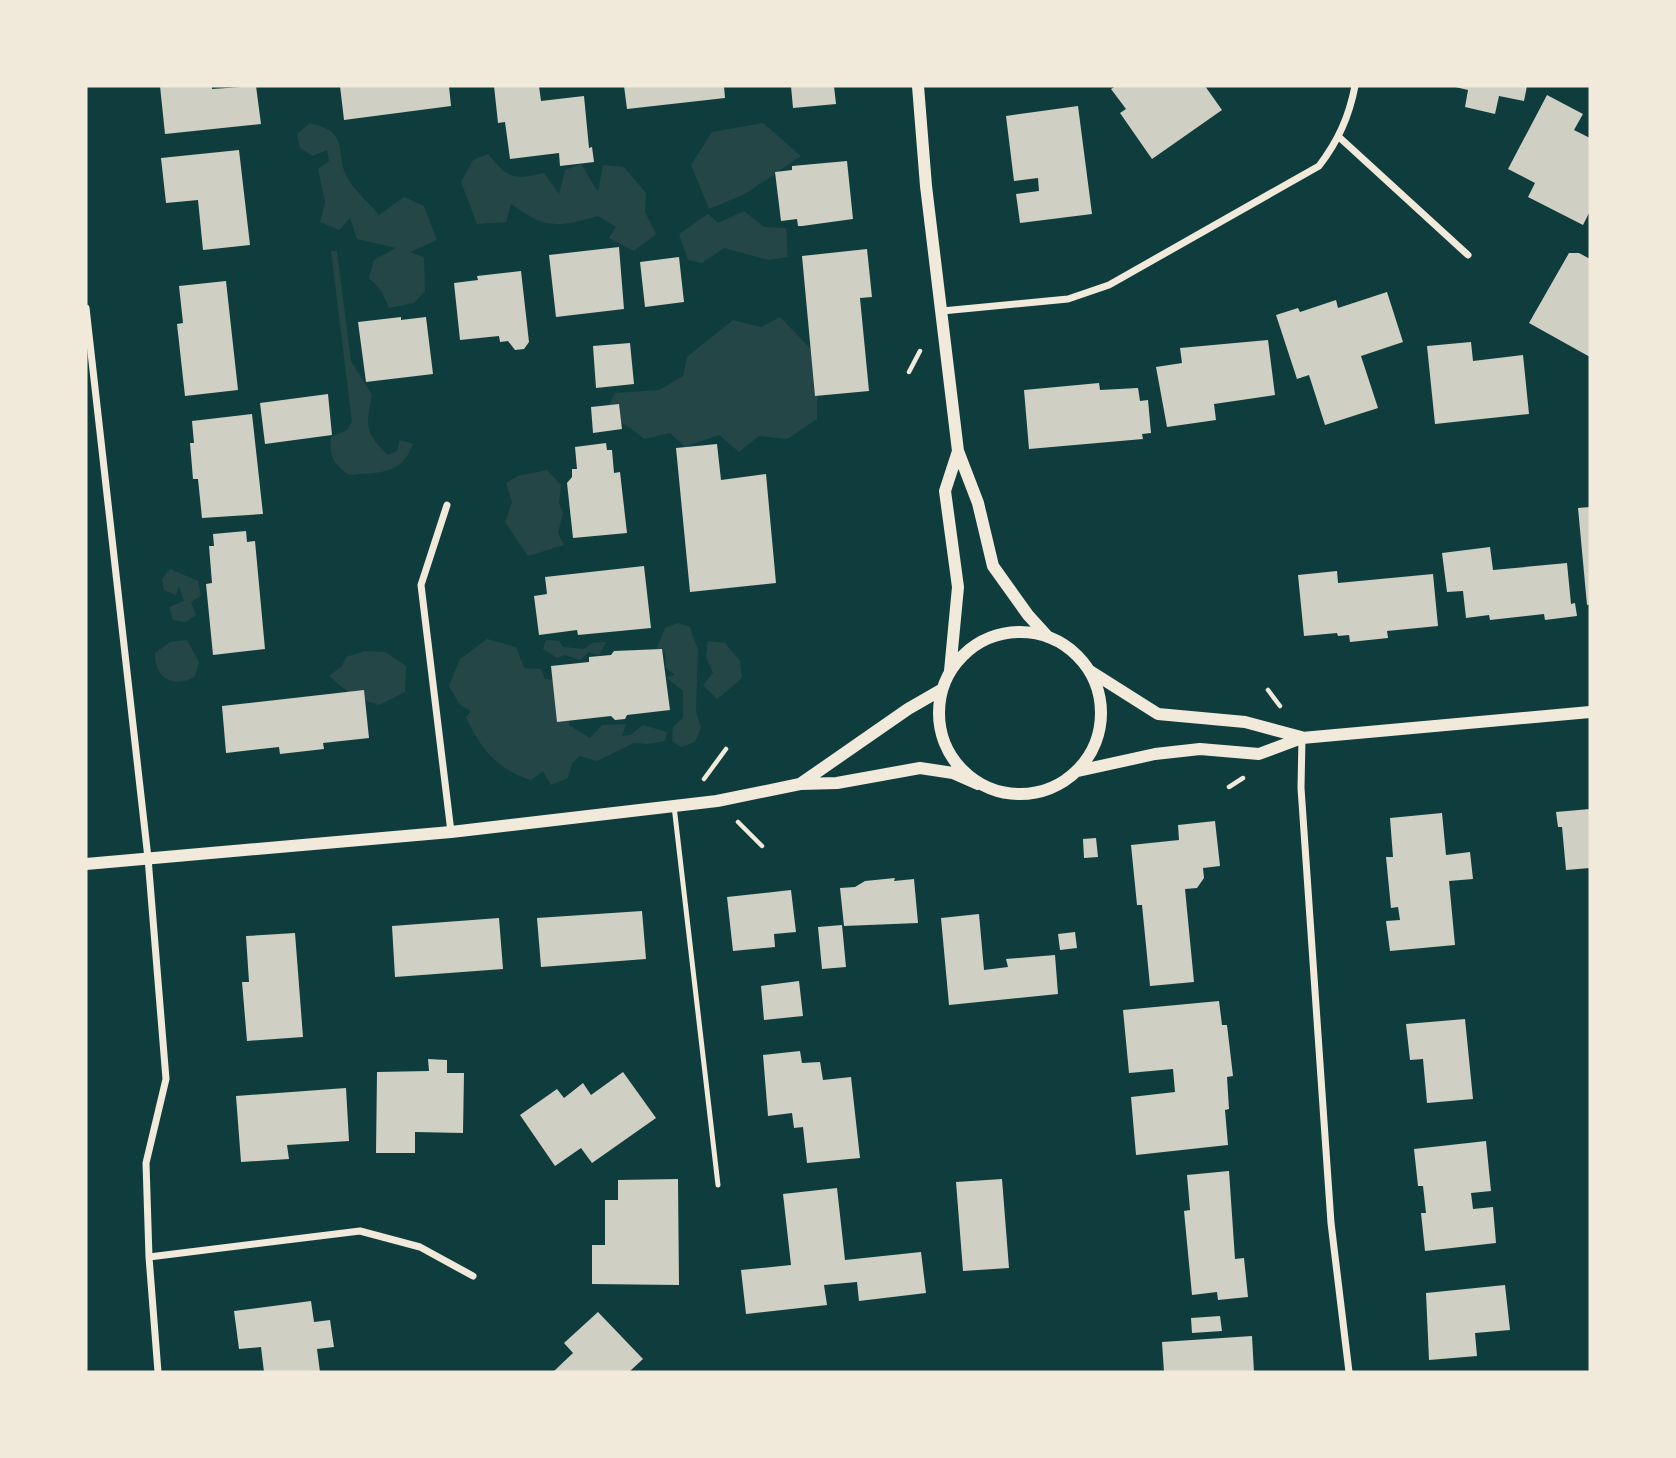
<svg xmlns="http://www.w3.org/2000/svg" width="1676" height="1458" font-family="'Noto Sans',sans-serif">
<style>
.green{fill:#244646}
.building{fill:#cfcfc3}
.lines{fill:none;stroke-linecap:round;stroke-linejoin:round}
.path{stroke:#f1e9da;stroke-width:4.5}
.service{stroke:#f1e9da;stroke-width:5}
.minor{stroke:#f1e9da;stroke-width:7}
.tertiary{stroke:#f1e9da;stroke-width:12}
</style>
<rect width="100%" height="100%" fill="#0f3d3e"/>
<!-- green -->
<path class="green" d="M310,123C351,133 334,150 347,177C353,190 370,203 379,215L404,197L424,206L437,240L410,252L424,257L425,291L414,303L389,308L381,290L369,278L374,260L396,248L357,239L350,218L339,230L320,222L325,202L318,169L329,161L327,150L313,156L300,148L297,134Z
M763,123L801,156L745,194L709,209L691,165L712,132Z
M488,154C509,179 512,180 544,173L559,194L565,170L581,164L598,192L603,165L624,167L646,193L645,212L656,234L634,251L609,238L616,227L598,216C556,228 547,229 511,204L506,222L477,224L461,182L473,160Z
M744,211L764,227L786,228L788,257L768,260L724,248L702,263L688,260L679,234L708,214L718,223Z
M331,251H337L351,361L372,395C366,426 364,432 388,455L397,451L400,440L413,444C401,476 379,472 349,475C333,463 329,457 331,437L347,430L352,422Z
M780,317L826,365L817,401V419L787,439L759,436L739,452L719,435L685,447L670,433L645,439L621,422L609,405L615,393L659,390L683,376L687,357L733,320L761,327Z
M547,470L561,485L559,503L563,513L558,533L564,545L528,556L505,522L512,502L506,483L518,476Z
M170,569L198,581L201,596L191,602L196,615L186,622L173,620L169,607L184,601L179,586L176,595L164,590L162,579Z
M678,623L690,627L698,650L696,711L701,728L695,742L681,747L672,741L673,727L683,718V691L666,677L675,675L666,668L665,652L657,648L665,628Z
M487,639L516,647L524,668L541,669L545,679L557,680L569,712V725L590,738L602,725L626,724L622,736L631,735L643,725L667,732L665,741L647,744L634,743L597,761L580,756L572,763L568,778L551,785L543,771L531,780C498,770 480,748 466,717L471,711L460,705L449,686L460,659Z
M187,640L199,662L195,677C173,688 155,679 155,653L170,642Z
M546,640L559,641L563,647L584,649L592,643L606,642L599,656L589,652L580,660L565,655L557,658L543,649Z
M708,641L725,643L740,661L742,678L717,699L703,685L713,673L706,657Z
M365,651L385,652L406,666L405,692L379,705L354,697L329,676L342,666L346,657Z"/>
<!-- building -->
<path class="building" d="M160,86H212V89L256,86L261,124L165,134Z
M340,86H449L451,106L344,120Z
M494,86H539L541,101L584,96L589,148L592,147L594,162L560,166L559,153L510,159L505,122L498,123Z
M624,86H724L725,98L627,109Z
M791,86H834L836,104L793,108Z
M1116,86H1205L1222,110L1152,159L1120,113L1126,109L1111,89Z
M1451,86H1527L1524,101L1499,96L1495,114L1465,107L1468,90Z
M1547,95L1583,114L1574,130L1590,138V211L1583,225L1528,197L1535,183L1508,169Z
M1078,106L1092,214L1020,223L1016,194L1039,191L1038,178L1014,181L1006,116Z
M239,150L250,245L203,250L198,200L166,203L161,158Z
M847,161L853,219L802,226H798L797,219L781,221L775,172L792,170V166Z
M619,247L624,309L556,317L549,255Z
M867,249L872,297L860,298L869,391L815,396L802,256Z
M1569,253H1579L1590,259V357L1529,323Z
M679,257L684,302L645,307L640,262Z
M521,271L529,342L524,349L515,350L508,341L500,342L499,336L460,340L454,283L478,280L477,276Z
M226,281L238,390L185,396L177,324L183,323L179,286Z
M1387,292L1403,342L1361,356L1378,408L1325,425L1309,375L1297,379L1276,315L1298,308L1300,312L1336,300L1338,308Z
M401,317V320L426,317L433,374L366,382L358,322Z
M1268,340L1275,395L1214,404L1216,420L1167,427L1156,367L1182,363L1180,348Z
M1471,342L1473,361L1523,355L1529,414L1435,424L1427,346Z
M630,343L634,384L596,388L593,346Z
M1099,383L1100,390L1138,388L1140,401L1148,400L1151,433L1142,434L1143,439L1029,449L1024,390Z
M328,394L332,435L265,444L260,403Z
M619,404L622,429L593,433L591,407Z
M252,414L263,514L202,518L198,479H193L190,443H194L192,421Z
M606,443L607,450H612L614,473L620,472L627,533L573,538L567,483L572,477V469H577L575,447Z
M717,444L721,480L766,474L776,583L690,592L676,448Z
M1590,507V604L1587,605L1578,508Z
M246,531L247,542L255,541L265,649L213,655L206,584L212,583L209,546H214L213,534Z
M1490,547L1493,570L1567,563L1571,604L1575,603L1577,616L1545,620L1544,614L1490,620L1489,615L1466,618L1463,591L1447,592L1442,553Z
M644,566L651,628L578,635L577,630L539,635L534,596L547,594L545,577Z
M1337,571L1338,583L1433,574L1438,626L1387,631L1388,638L1350,642L1349,635L1338,636L1337,633L1304,636L1298,575Z
M662,649L670,710L627,715L625,719L615,720L611,716L557,722L551,666L589,662V657L611,655L614,651Z
M364,690L369,738L323,743L324,749L280,754L279,747L226,753L222,706Z
M1590,809V868L1566,870L1562,827H1558L1556,812Z
M1442,813L1446,855L1470,852L1473,879L1449,881L1455,945L1390,951L1386,921L1400,920L1398,907L1391,908L1386,857H1393L1390,818Z
M1215,821L1220,866L1203,868L1204,878L1197,888L1185,889L1194,982L1150,986L1142,905H1137L1131,845L1179,840L1178,825Z
M1096,838L1098,857L1084,858L1083,839Z
M895,878L894,881L914,879L918,923L844,926L840,888L855,887L865,881Z
M791,890L796,932L774,934L775,947L733,951L727,897Z
M642,911L646,959L541,967L537,918Z
M979,914L984,970L1008,967L1006,959L1055,955L1058,994L949,1005L941,918Z
M499,918L503,969L395,977L392,926Z
M842,925L846,967L822,969L818,927Z
M1075,932L1077,948L1060,950L1058,934Z
M295,933L303,1037L247,1041L242,982H249L246,936Z
M799,981L803,1016L764,1020L761,986Z
M1219,1001L1222,1025H1227L1233,1076L1227,1077L1229,1109L1225,1110L1228,1145L1136,1155L1131,1097L1175,1092L1173,1069L1129,1073L1123,1010Z
M1465,1019L1473,1099L1427,1103L1423,1059L1410,1060L1406,1024Z
M800,1051L802,1063L820,1062L823,1080L851,1077L860,1158L807,1163L803,1127L794,1128L792,1113L768,1116L763,1055Z
M428,1059L447,1060V1073H464L463,1133L415,1132V1153H376L377,1072L429,1071Z
M623,1072L656,1118L592,1163L581,1148L555,1166L520,1115L557,1089L564,1098L583,1083L591,1095Z
M346,1088L349,1141L287,1145L289,1159L241,1162L236,1096Z
M1486,1141L1491,1191L1471,1193L1473,1209L1493,1207L1496,1243L1425,1251L1421,1213H1426L1423,1186H1418L1414,1149Z
M1229,1171L1235,1259L1244,1258L1248,1297L1218,1300L1217,1292L1192,1295L1184,1211L1190,1210L1187,1175Z
M678,1179L679,1285L592,1284V1245H605V1200H618V1180Z
M1002,1179L1009,1268L963,1271L956,1182Z
M837,1188L845,1260L921,1252L926,1293L859,1301L857,1282L824,1285L827,1305L746,1314L741,1270L791,1265L783,1194Z
M1505,1285L1510,1330L1475,1333L1477,1356L1429,1360L1426,1293Z
M311,1301L314,1322L330,1320L334,1347L317,1349L320,1372H264L261,1347L239,1349L234,1311Z
M598,1312L643,1359L629,1372H553L573,1353L564,1343Z
M1220,1316L1222,1331L1192,1333L1191,1318Z
M1252,1336L1254,1372H1164L1162,1342Z"/>
<g class="lines">
<!-- path -->
<path class="path" d="M909,372L920,351
M1268,690L1280,706
M704,779L726,749
M1229,787L1243,778
M738,822L762,846"/>
<!-- service -->
<path class="service" d="M674,806L718,1185"/>
<!-- minor -->
<path class="minor" d="M1339,137L1468,255
M86,308L148,858L166,1079L146,1163L149,1257L158,1372
M942,311L1068,299L1109,285L1319,166C1338,141 1349,117 1355,86
M447,505L421,585L451,832
M1302,738L1301,788L1331,1223L1349,1372
M149,1257L360,1231L420,1247L473,1276"/>
<!-- tertiary -->
<path class="tertiary" d="M918,86L926,186L958,451L978,503L993,566L1028,615L1048,637
M939 713a81 81 0 1 1 162 0a81 81 0 1 1-162 0Z
M950,671L958,587L945,491L958,451
M1090,671L1158,714L1245,722L1301,737
M1078,771L1155,754L1200,749L1259,754L1302,738L1590,712
M800,784L908,709L941,690
M86,864L451,832L717,801L800,784L837,783L920,768L953,773L978,784"/>
</g>
<!-- border -->
<rect width="1676" height="1458" fill="none" stroke="#f1e9da" stroke-width="175"/>
</svg>
